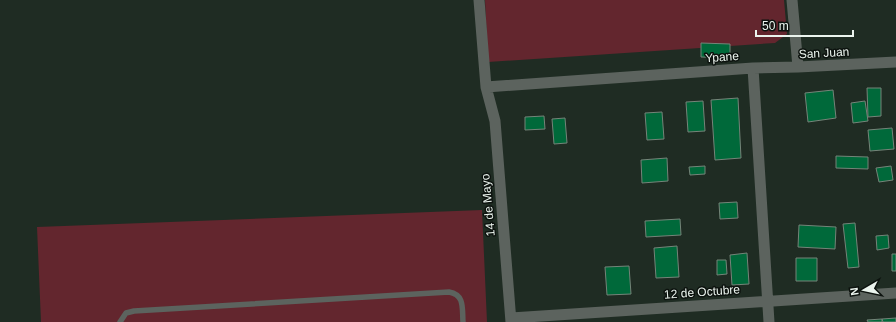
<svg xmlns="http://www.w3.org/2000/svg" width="896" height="322" font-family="Arial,sans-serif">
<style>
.garden{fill:#63262e}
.building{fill:#00693a;stroke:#758479}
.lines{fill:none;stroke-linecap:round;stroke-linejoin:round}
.service{stroke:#5c635e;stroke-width:5.5}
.minor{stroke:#5c635e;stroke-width:11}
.labels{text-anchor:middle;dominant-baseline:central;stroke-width:3;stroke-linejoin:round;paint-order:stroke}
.street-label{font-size:12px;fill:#ebf4ee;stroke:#0d130f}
</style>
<rect width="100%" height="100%" fill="#1f2c23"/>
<!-- garden -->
<path class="garden" d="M485,0H784L787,34L775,43L488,62Z
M482,210L487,322H41L37,227Z"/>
<!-- building -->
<path class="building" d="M701,43L730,44V58L701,57Z
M867,88H881V116L868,117Z
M833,90L836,118L808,122L805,93Z
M738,98L741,158L715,160L711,100Z
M703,101L705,131L688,132L686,102Z
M865,101L868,121L853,123L851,103Z
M662,112L664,139L647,140L645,113Z
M544,116L545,129L525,130V117Z
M565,118L567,143L554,144L552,119Z
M892,128L894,149L870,151L868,130Z
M836,156L868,157V169L836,168Z
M667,158L668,181L642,183L641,160Z
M705,166V174L690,175L689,167Z
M891,166L893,180L879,182L876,168Z
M737,202L738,218L720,219L719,203Z
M680,219L681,235L646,237L645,221Z
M855,223L859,267L848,268L843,224Z
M799,225L836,227L835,249L798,247Z
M888,235L889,248L877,250L876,236Z
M677,246L679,277L656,278L654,248Z
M747,253L749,284L732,285L730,255Z
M892,254H896V271H892Z
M796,258H817V281H796Z
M717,260H726L727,274L717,275Z
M629,266L631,294L607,295L605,267Z
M896,318V322H883L882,319Z
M882,319V322H868L867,320Z"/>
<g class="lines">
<!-- service -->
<path class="service" d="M120,322L126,313L134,311L449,292C465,295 462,308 463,322"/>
<!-- minor -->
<path class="minor" d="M479,0L486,87L495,121L511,322
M792,0L798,67
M753,68L798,67L896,62
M486,87L753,68L769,322
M511,318L896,293"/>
</g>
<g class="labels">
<!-- street labels -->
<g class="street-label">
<text transform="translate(824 53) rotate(-3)">San Juan</text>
<text transform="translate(722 57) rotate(-4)">Ypane</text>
<text transform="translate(488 205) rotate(-95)">14 de Mayo</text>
<text transform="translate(702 292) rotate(-4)">12 de Octubre</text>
</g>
</g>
<!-- north arrow -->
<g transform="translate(864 290) rotate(261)" stroke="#0d130f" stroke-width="3" paint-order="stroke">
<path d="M0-3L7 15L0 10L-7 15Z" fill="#ebf4ee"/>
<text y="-6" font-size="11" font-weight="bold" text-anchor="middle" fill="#ebf4ee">N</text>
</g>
<!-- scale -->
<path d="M756 30v6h97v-6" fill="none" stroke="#ebf4ee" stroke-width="2"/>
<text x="762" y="30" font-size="12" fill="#ebf4ee" stroke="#0d130f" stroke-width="3" paint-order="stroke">50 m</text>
</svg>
